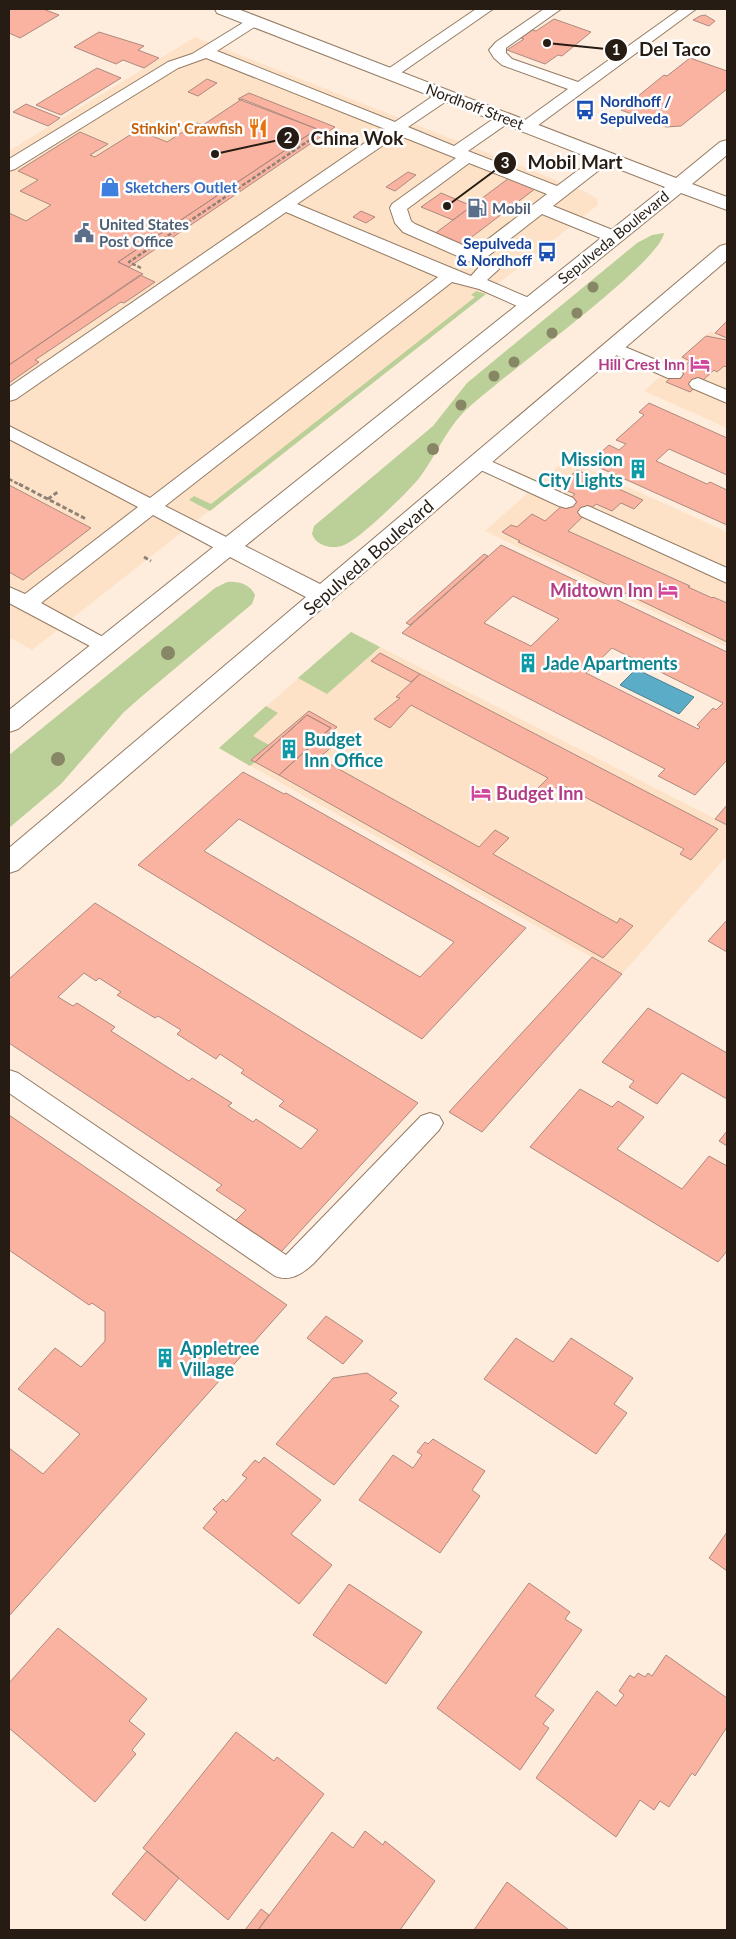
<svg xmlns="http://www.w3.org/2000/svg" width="736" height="1939" font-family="Lato,sans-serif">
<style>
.built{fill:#fde2c8}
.green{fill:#bbcf98}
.water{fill:#5bacc6;stroke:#4b8190}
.building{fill:#fab3a0;stroke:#ad897f;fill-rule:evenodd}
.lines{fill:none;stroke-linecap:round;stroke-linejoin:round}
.lane-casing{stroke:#947b63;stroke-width:2}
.primary-casing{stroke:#947b63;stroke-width:2}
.path-far1{stroke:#8f8175;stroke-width:2.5;stroke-dasharray:4 2;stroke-linecap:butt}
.path{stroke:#8f8175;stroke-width:3;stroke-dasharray:4.5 2.5;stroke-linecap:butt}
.lane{fill:#fff;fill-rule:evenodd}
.primary{fill:#fff;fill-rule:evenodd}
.tree{fill:#878665}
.labels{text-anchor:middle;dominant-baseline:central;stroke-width:5;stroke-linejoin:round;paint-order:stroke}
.far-transit-label{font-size:15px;font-weight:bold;fill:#164399;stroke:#fefefe;text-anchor:start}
.far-street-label{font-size:15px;fill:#261c13;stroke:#fefefe}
.far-food-label{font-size:15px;font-weight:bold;fill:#c56008;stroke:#fefefe;text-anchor:end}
.far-shop-label{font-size:15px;font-weight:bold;fill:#366cbe;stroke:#fefefe;text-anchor:start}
.far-service-label{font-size:15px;font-weight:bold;fill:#4e5e75;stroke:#fefefe;text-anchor:start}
.far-hotel-label{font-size:15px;font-weight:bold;fill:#b23c85;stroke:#fefefe;text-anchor:end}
.culture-label{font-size:18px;font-weight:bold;fill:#0d838f;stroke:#fefefe;text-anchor:start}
.street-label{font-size:18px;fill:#261c13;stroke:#fefefe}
.hotel-label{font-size:18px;font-weight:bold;fill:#b23c85;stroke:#fefefe;text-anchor:end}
.leader{fill:none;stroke:#261c13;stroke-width:2}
.callout-dot{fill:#261c13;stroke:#fefefe;stroke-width:2}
.mark-label{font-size:15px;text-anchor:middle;font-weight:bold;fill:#fff}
.callout-label{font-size:19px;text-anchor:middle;font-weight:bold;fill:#261c13;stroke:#fefefe;stroke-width:5;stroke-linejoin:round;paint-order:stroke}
</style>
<rect width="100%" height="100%" fill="#feeddd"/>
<!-- built -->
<path class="built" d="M195,37L586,192L597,199L598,205L32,650L9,637V151Z
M727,321V428L644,391L711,331L715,333Z
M566,459L727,532V647L485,531Z
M351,632L727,825V856L622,974L219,748Z"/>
<!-- green -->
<path class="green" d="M664,233C660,264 494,381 462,414C445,432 435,457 420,477C409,491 360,539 344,545C333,550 316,546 312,534L314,526L433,426L467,383L637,243L652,235Z
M476,291L486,294L210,511L189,500L194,496L211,504L475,297L471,295Z
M227,582C238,581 250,584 255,595L252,604L141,697L123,713L61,784L9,828V755L215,588Z
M351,632L380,647L327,694L298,678Z
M266,706L278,713L253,736L269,745L251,760L255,762L250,766L219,748Z"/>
<!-- water -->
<path class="water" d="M636,669L694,697L679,714L620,685Z"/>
<!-- building -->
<path class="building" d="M9,9H43L59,15L20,38L9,33Z
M705,15L715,21L709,26L693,20L700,16Z
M554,19L591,32L562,56L558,55L545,64L507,50L524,39L521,38L532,30L536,31Z
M99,32L144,46L138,50L159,58L144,68L123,60L116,64L74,47Z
M690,58L727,71V89L681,126L666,127L621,110L664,75L667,76Z
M97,68L121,78L61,115L36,105Z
M207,79L217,83L198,96L188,92Z
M249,93L335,127L129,267L118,262L317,129L238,99Z
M242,99L317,129L118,262L143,274L9,365V213L26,221L51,205L20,191L38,180L18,171L80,132L108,144L90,155L95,157L138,130L167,142L197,123L203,125Z
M26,104L60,118L48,126L13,112Z
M408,172L416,175L395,191L386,187Z
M513,175L540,185L456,249L429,238Z
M441,193L472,206L453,220L421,207Z
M361,211L375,217L366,223L353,217Z
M140,275L155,282L124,303L121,302L35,360L39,362L9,383V365Z
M727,321V338L715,333Z
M706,336L727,340V367L724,366L717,372L714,370L690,392L666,382L690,361L682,357Z
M649,403L727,438V475L669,449L656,461L707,484L710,482L727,490V525L589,463L609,445L619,450L626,444L616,440L644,415L639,412Z
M577,470L643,500L634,509L621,503L612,511L596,504L568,531L690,586L688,587L712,598L713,597L727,603V642L518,542L520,541L502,532L511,525L517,527L532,514L545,521L575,494L558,487Z
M9,485L91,528L23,580L9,572Z
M501,545L727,652V760L695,795L658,776L665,769L402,633ZM513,596L559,619L531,646L484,623ZM612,648L723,703L716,710L713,708L697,725L700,727L698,729L586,673Z
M484,554L488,556L410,625L406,623Z
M380,653L420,674L411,682L371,661Z
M420,674L718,829L691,860L680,854L684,849L560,784L545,800L533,793L548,778L411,705L390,728L374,719L400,698L396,697Z
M309,711L337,727L325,737L322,735L331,728L307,715L255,762L251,760Z
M307,715L331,728L279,775L255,762Z
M322,735L336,743L319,758L479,847L495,830L509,838L493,854L617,923L620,918L633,926L603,958L279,775Z
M243,772L284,794L286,793L526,928L422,1039L138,865ZM239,819L454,942L420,977L204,851Z
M727,805V825L715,819Z
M95,903L418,1103L281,1252L235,1221L246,1210L216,1190L222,1185L9,1043V979ZM84,973L96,981L99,978L121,992L117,995L155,1018L158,1016L181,1030L177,1034L216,1059L220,1054L244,1070L241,1073L284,1101L279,1106L318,1130L301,1149L256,1119L253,1122L228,1106L232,1103L192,1078L189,1081L111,1031L115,1027L77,1003L73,1006L58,997Z
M727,920V952L708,941Z
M592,957L622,974L482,1132L449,1112Z
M648,1008L727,1053V1099L682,1073L657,1104L629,1087L634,1081L602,1062Z
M580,1089L612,1107L618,1101L644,1117L617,1149L682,1189L709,1156L727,1166V1251L718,1262L530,1147Z
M9,1115L287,1305L9,1616V1448L43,1474L80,1434L18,1389L55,1348L81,1367L105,1341V1312L92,1303L89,1305L9,1250Z
M727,1131V1146L719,1141Z
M326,1316L363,1341L343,1364L307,1338Z
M516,1338L553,1362L571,1338L633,1378L614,1404L627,1413L596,1454L484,1379Z
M367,1373L397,1393L390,1400L399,1406L334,1485L276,1444L333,1378Z
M433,1439L485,1471L472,1490L480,1496L440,1553L359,1500L393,1455L413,1468L422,1455L417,1452L425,1442L428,1444Z
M264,1457L321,1500L291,1534L332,1565L299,1604L203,1528L217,1512L213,1509L223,1499L226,1502L247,1478L242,1475L255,1460L259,1463Z
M727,1532V1571L709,1558Z
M529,1583L570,1612L565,1619L582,1630L535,1696L554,1710L543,1724L549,1728L520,1770L437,1708Z
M349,1584L422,1632L386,1684L313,1635Z
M58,1628L147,1699L129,1721L145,1734L132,1750L136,1754L95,1802L9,1728V1683Z
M666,1655L727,1698V1727L695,1776L692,1773L669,1807L660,1801L654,1810L640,1800L616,1837L536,1778L597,1691L616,1706L624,1695L619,1691L630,1675L634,1678L638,1673L645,1677L648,1673L652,1676Z
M236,1732L274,1761L277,1757L324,1794L228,1920L143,1848Z
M365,1831L383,1845L385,1841L435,1881L400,1930H258L332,1832L353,1848Z
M147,1851L179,1878L145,1921L112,1894Z
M507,1882L569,1930H474Z
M261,1909L269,1915L258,1930H245Z"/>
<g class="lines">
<defs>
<path id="lane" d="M476,9H493L395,77H385L382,74L385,71Z
M544,9H561L506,48V53L512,59L578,82L680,9H696L533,129L527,131L519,126L521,123L568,89L502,65L494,58L489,50L496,42Z
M254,16L259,18L262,21L259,24L217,51L395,122L439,92H451L453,95L451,98L408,127L454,146L499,115H511L513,118L511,121L468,151L557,186L600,154H612L614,157L612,160L553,206L620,233L622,237L620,241H608L542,214L488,256L494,259L499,269L487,280L536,301L539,305L536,309H524L479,289L452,282L165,506L236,542L239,547L236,552L229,553L222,552L153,515L41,603L112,642L115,647L112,652L105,654L9,603V587L25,594L138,507L9,439V426L150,498L438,277L286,212L16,399L9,401V387L385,129L206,58L178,68L15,169L9,171V159L168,62L192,54ZM398,135L456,158L392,204L390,208L395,223L403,232L480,266L471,276L297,204ZM469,163L547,194L474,250L415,224L411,221L407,209Z
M613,342L680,370L683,374L680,378H668L607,351L604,347L607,343Z
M698,378L727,390V403L692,388L689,384L692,380Z
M479,456L573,498L576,502L573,506L566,508L559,506L472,466L469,462L472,458Z
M588,506L727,568V583L581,516L578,512L581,508Z
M9,1070L18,1073L286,1255L421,1116L430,1113L439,1116L443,1123L439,1130L313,1264C302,1274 290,1282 275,1276L9,1093Z"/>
<path id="primary" d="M215,9H238L676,178L720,142L727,140V155L692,184L727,197V210L681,193L245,546L320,584L720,246L727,244V260L18,870L9,873V848L306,597L230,557L18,729L9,732V710L665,187L217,13Z"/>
</defs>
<!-- lane casing -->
<use href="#lane" class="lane-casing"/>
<!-- primary casing -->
<use href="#primary" class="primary-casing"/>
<!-- path-far1 -->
<path class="path-far1" d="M141,268L129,262L326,129
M9,479L22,486"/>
<!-- path -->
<path class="path" d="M19,484L86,519
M48,499L59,491
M144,557L151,561"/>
<!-- lane -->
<use href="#lane" class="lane"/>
<!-- primary -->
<use href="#primary" class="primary"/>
</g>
<!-- trees -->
<g class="tree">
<circle cx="593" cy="287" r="5.5"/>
<circle cx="577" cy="313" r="5.5"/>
<circle cx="552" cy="333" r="5.5"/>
<circle cx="514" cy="362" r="5.5"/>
<circle cx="494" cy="376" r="5.5"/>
<circle cx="461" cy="405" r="5.5"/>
<circle cx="433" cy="449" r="6"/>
<circle cx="168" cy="653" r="7"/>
<circle cx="58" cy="759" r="7"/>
</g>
<!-- icons -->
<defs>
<symbol id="bus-bare" viewBox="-9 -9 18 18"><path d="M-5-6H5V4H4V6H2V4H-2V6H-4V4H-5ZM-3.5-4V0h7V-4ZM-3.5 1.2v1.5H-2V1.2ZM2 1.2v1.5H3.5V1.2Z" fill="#1a4fb4" stroke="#fefefe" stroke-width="2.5" paint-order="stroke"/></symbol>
<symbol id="restaurant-bare" viewBox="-9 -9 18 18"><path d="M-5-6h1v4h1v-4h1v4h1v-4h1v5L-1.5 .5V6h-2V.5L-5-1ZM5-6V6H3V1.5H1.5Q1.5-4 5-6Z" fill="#e8710a" stroke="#fefefe" stroke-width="2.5" paint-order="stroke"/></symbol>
<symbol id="shop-bare" viewBox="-9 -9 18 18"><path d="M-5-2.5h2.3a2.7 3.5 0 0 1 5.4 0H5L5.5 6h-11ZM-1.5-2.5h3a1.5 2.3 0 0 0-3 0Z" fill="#3f7fe0" stroke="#fefefe" stroke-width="2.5" paint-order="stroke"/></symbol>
<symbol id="fuel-bare" viewBox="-9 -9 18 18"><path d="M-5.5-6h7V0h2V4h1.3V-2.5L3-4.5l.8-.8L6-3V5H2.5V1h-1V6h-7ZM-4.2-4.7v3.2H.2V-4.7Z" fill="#5c6f8a" stroke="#fefefe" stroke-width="2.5" paint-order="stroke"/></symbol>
<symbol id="civic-bare" viewBox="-9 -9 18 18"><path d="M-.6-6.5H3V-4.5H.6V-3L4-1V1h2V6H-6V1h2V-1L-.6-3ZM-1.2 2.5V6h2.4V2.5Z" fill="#5c6f8a" stroke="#fefefe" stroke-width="2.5" paint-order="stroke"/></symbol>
<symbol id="hotel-bare" viewBox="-9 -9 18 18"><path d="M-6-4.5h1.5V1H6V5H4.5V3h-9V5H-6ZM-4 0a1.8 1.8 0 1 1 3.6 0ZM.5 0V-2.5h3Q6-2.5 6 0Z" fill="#d1479c" stroke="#fefefe" stroke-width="2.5" paint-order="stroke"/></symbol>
<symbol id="building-bare" viewBox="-9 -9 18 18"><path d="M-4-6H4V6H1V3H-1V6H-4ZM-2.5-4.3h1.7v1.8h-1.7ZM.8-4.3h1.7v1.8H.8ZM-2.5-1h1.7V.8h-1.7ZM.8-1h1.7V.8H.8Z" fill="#0f9aa8" stroke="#fefefe" stroke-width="2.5" paint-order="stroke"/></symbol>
</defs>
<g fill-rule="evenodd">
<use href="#bus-bare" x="571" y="96" width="28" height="28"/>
<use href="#restaurant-bare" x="244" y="114" width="28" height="28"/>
<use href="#shop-bare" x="96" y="173" width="28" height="28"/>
<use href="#fuel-bare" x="463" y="194" width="28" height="28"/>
<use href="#civic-bare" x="70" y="219" width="28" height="28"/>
<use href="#bus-bare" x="533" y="238" width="28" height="28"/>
<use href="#hotel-bare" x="686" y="350" width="28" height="28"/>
<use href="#building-bare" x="624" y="455" width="28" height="28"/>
<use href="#hotel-bare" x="654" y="576" width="28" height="28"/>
<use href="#building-bare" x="514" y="649" width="28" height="28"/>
<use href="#building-bare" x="275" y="735" width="28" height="28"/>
<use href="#hotel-bare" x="467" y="779" width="28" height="28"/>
<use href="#building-bare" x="151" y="1344" width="28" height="28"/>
</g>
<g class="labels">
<!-- far-transit labels -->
<g class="far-transit-label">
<text x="600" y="101">Nordhoff /<tspan x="600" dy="17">Sepulveda</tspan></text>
<text x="532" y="243" text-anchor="end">Sepulveda<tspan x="532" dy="17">&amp; Nordhoff</tspan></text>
</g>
<!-- far-street labels -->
<g class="far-street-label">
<text transform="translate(475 106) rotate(21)">Nordhoff Street</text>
<text transform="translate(613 237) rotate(-39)">Sepulveda Boulevard</text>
</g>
<!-- far-food labels -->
<g class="far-food-label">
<text x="243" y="128">Stinkin' Crawfish</text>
</g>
<!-- far-shop labels -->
<g class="far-shop-label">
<text x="125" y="187">Sketchers Outlet</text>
</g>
<!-- far-service labels -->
<g class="far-service-label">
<text x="492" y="208">Mobil</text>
<text x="99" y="224">United States<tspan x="99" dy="17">Post Office</tspan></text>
</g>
<!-- far-hotel labels -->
<g class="far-hotel-label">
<text x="685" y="364">Hill Crest Inn</text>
</g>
<!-- culture labels -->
<g class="culture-label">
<text x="623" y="459" text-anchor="end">Mission<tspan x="623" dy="21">City Lights</tspan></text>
<text x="543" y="663">Jade Apartments</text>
<text x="304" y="739">Budget<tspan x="304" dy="21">Inn Office</tspan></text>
<text x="180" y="1348">Appletree<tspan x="180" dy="21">Village</tspan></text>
</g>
<!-- street labels -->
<g class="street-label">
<text transform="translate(368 557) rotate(-41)">Sepulveda Boulevard</text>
</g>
<!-- hotel labels -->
<g class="hotel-label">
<text x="653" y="590">Midtown Inn</text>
<text x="496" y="793" text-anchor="start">Budget Inn</text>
</g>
</g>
<!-- callouts -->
<path class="leader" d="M547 43L616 50M215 154L288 138M447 206L505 163"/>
<g class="callout-dot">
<circle cx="547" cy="43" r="5"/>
<circle cx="215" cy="154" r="5"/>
<circle cx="447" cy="206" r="5"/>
<circle cx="616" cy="50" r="12"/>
<circle cx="288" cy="138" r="12"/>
<circle cx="505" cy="163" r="12"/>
</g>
<g class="mark-label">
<text x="616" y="55">1</text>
<text x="288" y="143">2</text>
<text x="505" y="168">3</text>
</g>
<g class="callout-label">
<text x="675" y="56">Del Taco</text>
<text x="357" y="145">China Wok</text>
<text x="575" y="169">Mobil Mart</text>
</g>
<!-- border -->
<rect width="736" height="1939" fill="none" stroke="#261c13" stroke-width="20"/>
</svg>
